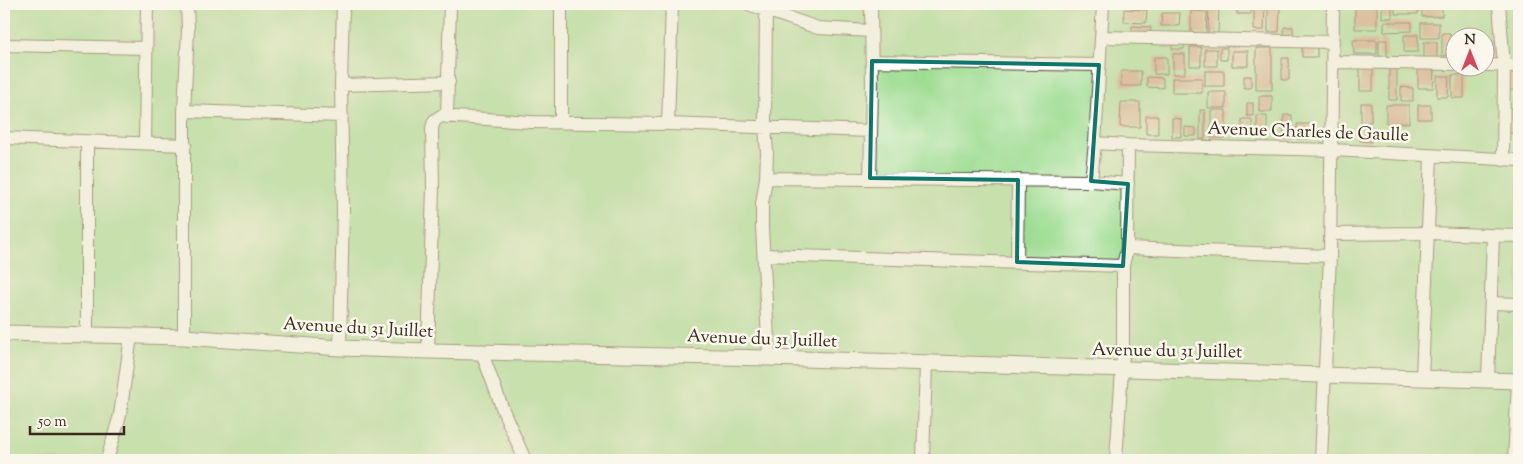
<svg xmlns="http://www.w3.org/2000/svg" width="1523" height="464" font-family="'Sorts Mill Goudy',serif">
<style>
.green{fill:#9ddd93;stroke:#6c8458;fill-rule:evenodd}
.building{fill:#cc9878}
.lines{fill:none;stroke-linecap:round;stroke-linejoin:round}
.minor-casing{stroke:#554636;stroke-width:14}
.tertiary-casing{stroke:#554636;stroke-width:17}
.minor{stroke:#fff;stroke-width:12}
.tertiary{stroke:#fff;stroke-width:15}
.marked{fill:none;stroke:#0f766e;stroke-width:4;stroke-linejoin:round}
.labels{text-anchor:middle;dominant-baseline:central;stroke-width:5;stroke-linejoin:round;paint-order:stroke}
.street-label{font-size:18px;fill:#3b2a1e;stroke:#fbf7ec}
</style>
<rect width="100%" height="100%" fill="#fbf7ec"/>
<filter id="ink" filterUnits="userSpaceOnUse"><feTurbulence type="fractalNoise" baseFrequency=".02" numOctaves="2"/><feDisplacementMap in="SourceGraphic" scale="10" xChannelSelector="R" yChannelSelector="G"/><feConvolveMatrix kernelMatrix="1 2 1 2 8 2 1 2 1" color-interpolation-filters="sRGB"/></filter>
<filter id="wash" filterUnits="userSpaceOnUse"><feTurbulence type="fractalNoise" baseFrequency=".0096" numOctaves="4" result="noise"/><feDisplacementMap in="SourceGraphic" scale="20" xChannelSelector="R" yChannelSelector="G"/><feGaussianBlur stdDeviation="1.12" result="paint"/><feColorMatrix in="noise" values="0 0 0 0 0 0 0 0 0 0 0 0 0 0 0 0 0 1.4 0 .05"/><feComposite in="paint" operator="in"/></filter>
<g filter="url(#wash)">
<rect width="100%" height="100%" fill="#e9e2c1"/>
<!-- green -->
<path class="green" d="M4,4H1519V460H4ZM1456,38H1486V68H1456Z"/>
<g id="blocks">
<!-- building -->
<path class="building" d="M1155,4H1168L1167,8H1155Z
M1209,4L1219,5L1218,34H1208Z
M1237,4H1251V14H1237Z
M1254,4H1265L1264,30H1254Z
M1422,5H1442V16L1422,17Z
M1355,6H1377V29H1355Z
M1382,6H1392V18H1382Z
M1395,6H1418V14H1395Z
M1268,8H1280L1279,32H1268Z
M1124,9L1147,10L1146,23L1124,22Z
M1191,11L1207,12L1206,35L1191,34Z
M1162,13H1180L1179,26H1161Z
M1384,22H1412V31L1384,32Z
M1421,23H1439V38H1421Z
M1132,26L1151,27L1150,34L1132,33Z
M1284,27H1293V38H1284Z
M1467,31H1476V38H1467Z
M1442,33H1450V55L1442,56Z
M1404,35H1418V52H1404Z
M1353,40H1377V54H1354Z
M1379,40H1387V57H1379Z
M1486,41H1493V56H1486Z
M1172,42H1184V49H1172Z
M1424,42H1437V58H1424Z
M1302,46H1317V57H1302Z
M1190,47H1201V66H1190Z
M1220,48H1227V60H1220Z
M1256,48H1272V90H1256Z
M1205,49H1217V66H1205Z
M1232,51H1248V66H1232Z
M1173,54H1185V74H1173Z
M1154,57H1167V74H1154Z
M1282,58H1289V80H1282Z
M1360,66H1373V91H1360Z
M1389,66H1397V100H1389Z
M1418,69H1434L1433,88H1418Z
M1121,71H1141V86H1121Z
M1205,71H1224V86H1205Z
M1509,73H1519V90H1509Z
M1452,75H1464V98H1452Z
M1244,76H1251V88H1244Z
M1437,76H1449L1448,97H1437Z
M1147,77L1163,78V88L1147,87Z
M1172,78H1202V93H1172Z
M1401,87L1413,88V101H1401Z
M1208,92H1226V108H1208Z
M1259,96H1272V112H1259Z
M1121,102H1140V127H1120Z
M1247,103H1253V116H1247Z
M1361,103H1371V122H1361Z
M1386,105H1409V123H1386Z
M1418,105H1431V119H1418Z
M1506,108H1514V133H1506Z
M1517,108H1519V139H1517Z
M1200,110H1205V139H1200Z
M1211,110H1226V138H1211Z
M1284,115H1292V139H1284Z
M1146,116H1158V134H1146Z
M1257,116H1267V135H1257Z
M1172,118L1181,119V137H1172Z
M1242,119H1252V134H1242Z
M1297,124H1311V139H1297Z
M1360,126H1371V142L1360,141Z
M1185,127L1196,128V136H1185Z"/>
</g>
</g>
<g filter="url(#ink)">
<use href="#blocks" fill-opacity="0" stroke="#554636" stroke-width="1"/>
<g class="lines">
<defs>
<path id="minor" d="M561,4V121
M748,4L818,28L871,31
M766,4L765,127L767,153L766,178L762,204V227L769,358
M1499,4L1504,66L1503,160
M1102,37L1333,42
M4,45L146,48
M872,61L1099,65
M1332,62L1456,64
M1486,65L1519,66
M341,85L449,82
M184,111L342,116
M447,117L450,4
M668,124L672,4
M4,138L185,145
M87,142V335
M145,143L147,4
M1095,143L1128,145L1332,150L1519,160
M766,178L1091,181L1128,184
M870,178L872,89L871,4
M1091,181L1095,143L1103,4
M1330,234L1428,233L1519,236
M1127,248L1330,256
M764,255L1123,266
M1017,262L1018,180
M1491,303L1519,304
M184,337V111L188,30L187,4
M340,348L343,209L341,85L343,4
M428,351L433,188L432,128L434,121L441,116L530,122L668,124L871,131
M482,353L503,410L525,460
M1422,378L1431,156
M1488,380L1493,236
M107,460L120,415L131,336
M923,460L926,364
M1116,460L1123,354V266L1127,248L1128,145
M1321,460L1330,256L1333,4
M1514,460L1518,381"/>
<path id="tertiary" d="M4,333L184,337L340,348L428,351L769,358L1519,381"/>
</defs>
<!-- minor casing -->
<use href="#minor" class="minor-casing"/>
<!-- tertiary casing -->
<use href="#tertiary" class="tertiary-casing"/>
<!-- minor -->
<use href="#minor" class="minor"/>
<!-- tertiary -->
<use href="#tertiary" class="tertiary"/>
</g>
</g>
<!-- marked area -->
<path d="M0 0H1523V464H0ZM872,61L1099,65L1091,181L1128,184L1123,266L1017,262L1018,180L870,178Z" fill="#e9e2c1" fill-opacity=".55" fill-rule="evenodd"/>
<path class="marked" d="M872,61L1099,65L1091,181L1128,184L1123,266L1017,262L1018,180L870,178Z"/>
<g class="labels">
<!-- street labels -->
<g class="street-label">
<text transform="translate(1308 133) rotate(2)">Avenue Charles de Gaulle</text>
<text transform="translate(358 329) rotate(3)">Avenue du 31 Juillet</text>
<text transform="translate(762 340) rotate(2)">Avenue du 31 Juillet</text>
<text transform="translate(1167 352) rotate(1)">Avenue du 31 Juillet</text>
</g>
</g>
<!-- margin -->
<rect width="1523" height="464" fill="none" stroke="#fbf7ec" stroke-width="20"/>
<!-- north arrow -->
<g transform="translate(1470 52)"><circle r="24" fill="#fbf7ec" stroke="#aea59a"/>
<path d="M0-4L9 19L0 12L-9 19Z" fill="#d1495b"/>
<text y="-8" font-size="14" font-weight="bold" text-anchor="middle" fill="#3b2a1e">N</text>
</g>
<!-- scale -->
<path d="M30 426v8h94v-8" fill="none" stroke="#3b2a1e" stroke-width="2.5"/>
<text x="38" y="426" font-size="15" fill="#3b2a1e" stroke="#fbf7ec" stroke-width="4" paint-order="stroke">50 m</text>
</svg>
